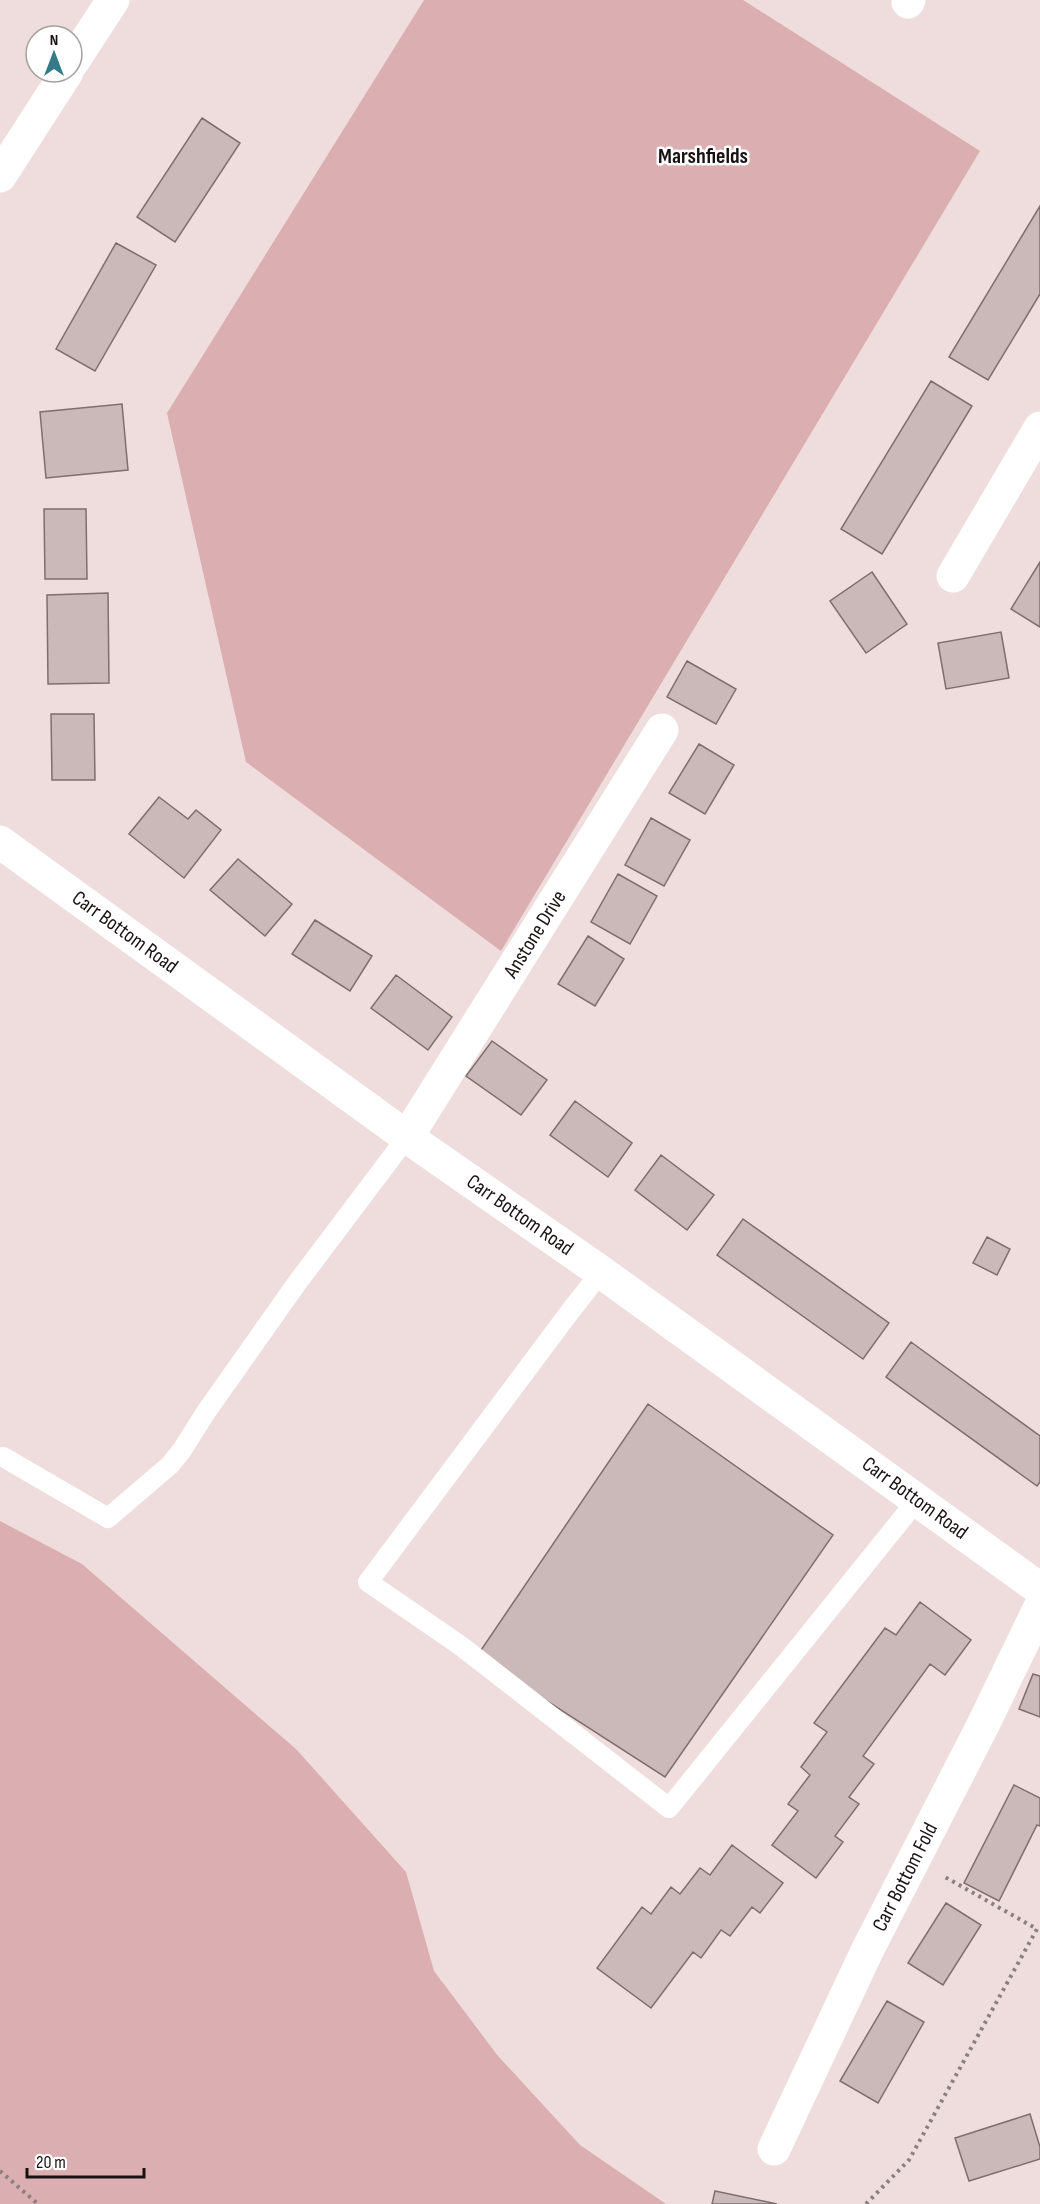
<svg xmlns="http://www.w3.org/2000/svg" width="1040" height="2204" font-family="'Sofia Sans Condensed',sans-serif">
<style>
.green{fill:#dbaeb1}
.building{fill:#cbb8b9;stroke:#7f6e6f;stroke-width:1.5}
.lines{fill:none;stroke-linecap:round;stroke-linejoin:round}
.path{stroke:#8c7f7f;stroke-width:4;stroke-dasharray:3 4.5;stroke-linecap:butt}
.service{stroke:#fff;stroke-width:20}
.minor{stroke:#fff;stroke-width:33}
.labels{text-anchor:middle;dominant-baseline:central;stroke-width:5;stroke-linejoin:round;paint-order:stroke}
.street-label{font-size:21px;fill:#181212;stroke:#fff}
.neighbourhood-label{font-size:22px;font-weight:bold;fill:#181212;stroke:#fff}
</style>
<rect width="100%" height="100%" fill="#efdcdd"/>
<!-- green -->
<path class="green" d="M424,0H743L980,151L501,951L246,762L167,413Z
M0,1521L82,1564L296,1749L406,1872L434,1971L498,2056L580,2145L666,2204H0Z"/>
<!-- building -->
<path class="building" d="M202,118L240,143L175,242L137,217Z
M1040,206V294L988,380L949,357Z
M116,243L156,265L95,371L56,349Z
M931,381L972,406L882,554L841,529Z
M122,404L128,470L46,478L40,412Z
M44,509H86L87,579H45Z
M1040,562V627L1011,609Z
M872,572L907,624L866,653L830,601Z
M108,593L109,683L48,684L47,595Z
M1001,632L1009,678L946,689L938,643Z
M687,661L736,689L716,724L667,697Z
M51,714H94L95,780H52Z
M699,744L734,765L705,814L669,793Z
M159,797L188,819L196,810L221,830L184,878L129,834Z
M651,818L690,840L664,886L625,865Z
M238,859L292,904L265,936L210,890Z
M618,874L657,896L630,944L591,922Z
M315,920L372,956L350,991L292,954Z
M588,936L624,959L595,1006L558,984Z
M396,975L452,1017L428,1050L371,1008Z
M492,1041L547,1080L521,1115L466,1076Z
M575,1101L632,1143L608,1177L550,1135Z
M661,1155L714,1195L687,1230L635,1190Z
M743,1219L889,1323L863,1359L717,1255Z
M987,1237L1010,1249L997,1275L973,1263Z
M911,1342L1040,1436V1482L1037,1486L886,1377Z
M648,1404L833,1535L665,1777L477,1656Z
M920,1602L971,1640L945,1675L930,1664L863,1756L874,1764L849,1797L859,1804L835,1836L843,1842L816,1878L772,1845L798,1811L788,1804L810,1775L801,1767L827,1732L814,1723L885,1628L896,1635Z
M1033,1674L1040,1676V1717L1019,1709Z
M1014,1785L1040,1798V1826L1037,1825L999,1901L964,1883Z
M732,1845L783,1883L760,1913L752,1907L730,1936L721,1930L701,1958L693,1952L651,2008L597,1968L642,1907L651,1914L671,1887L680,1894L700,1868L710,1875Z
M946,1903L981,1925L943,1985L908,1963Z
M887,2001L924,2022L878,2103L840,2081Z
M1030,2114L1040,2147V2159L969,2181L955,2138Z
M715,2191L777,2204H712Z"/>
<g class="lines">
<!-- path -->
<path class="path" d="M0,2171L38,2204
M866,2204L909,2160L1037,1929L945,1877"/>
<!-- service -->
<path class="service" d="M601,1272L572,1309L368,1582L461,1646L669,1808L918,1499
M3,1457L108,1518L170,1465L182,1450L206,1412L297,1283L407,1137"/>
<!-- minor -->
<path class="minor" d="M908,2L909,0
M72,63L113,0
M0,176L67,72
M953,576L1040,428
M0,842L407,1137L601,1272L1040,1589
M407,1137L662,730
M774,2149L867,1951L983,1725L1040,1607"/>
</g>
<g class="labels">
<!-- street labels -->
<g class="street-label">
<text transform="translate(125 932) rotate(36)">Carr Bottom Road</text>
<text transform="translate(535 934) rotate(-58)">Anstone Drive</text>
<text transform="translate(520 1215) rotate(35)">Carr Bottom Road</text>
<text transform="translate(915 1498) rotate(36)">Carr Bottom Road</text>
<text transform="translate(905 1877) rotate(-63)">Carr Bottom Fold</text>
</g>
<!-- neighbourhood labels -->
<g class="neighbourhood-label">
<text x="703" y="156">Marshfields</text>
</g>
</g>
<!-- north arrow -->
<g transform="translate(54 54)"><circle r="28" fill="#ffffff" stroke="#a3a0a0" stroke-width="1.5"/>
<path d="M0-4.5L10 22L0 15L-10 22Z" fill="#357a88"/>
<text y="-9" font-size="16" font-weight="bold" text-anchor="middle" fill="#181212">N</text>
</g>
<!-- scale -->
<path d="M27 2168v9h117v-9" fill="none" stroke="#181212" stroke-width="3"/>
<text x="36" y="2168" font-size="18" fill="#181212" stroke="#ffffff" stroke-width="4.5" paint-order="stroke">20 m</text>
</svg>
